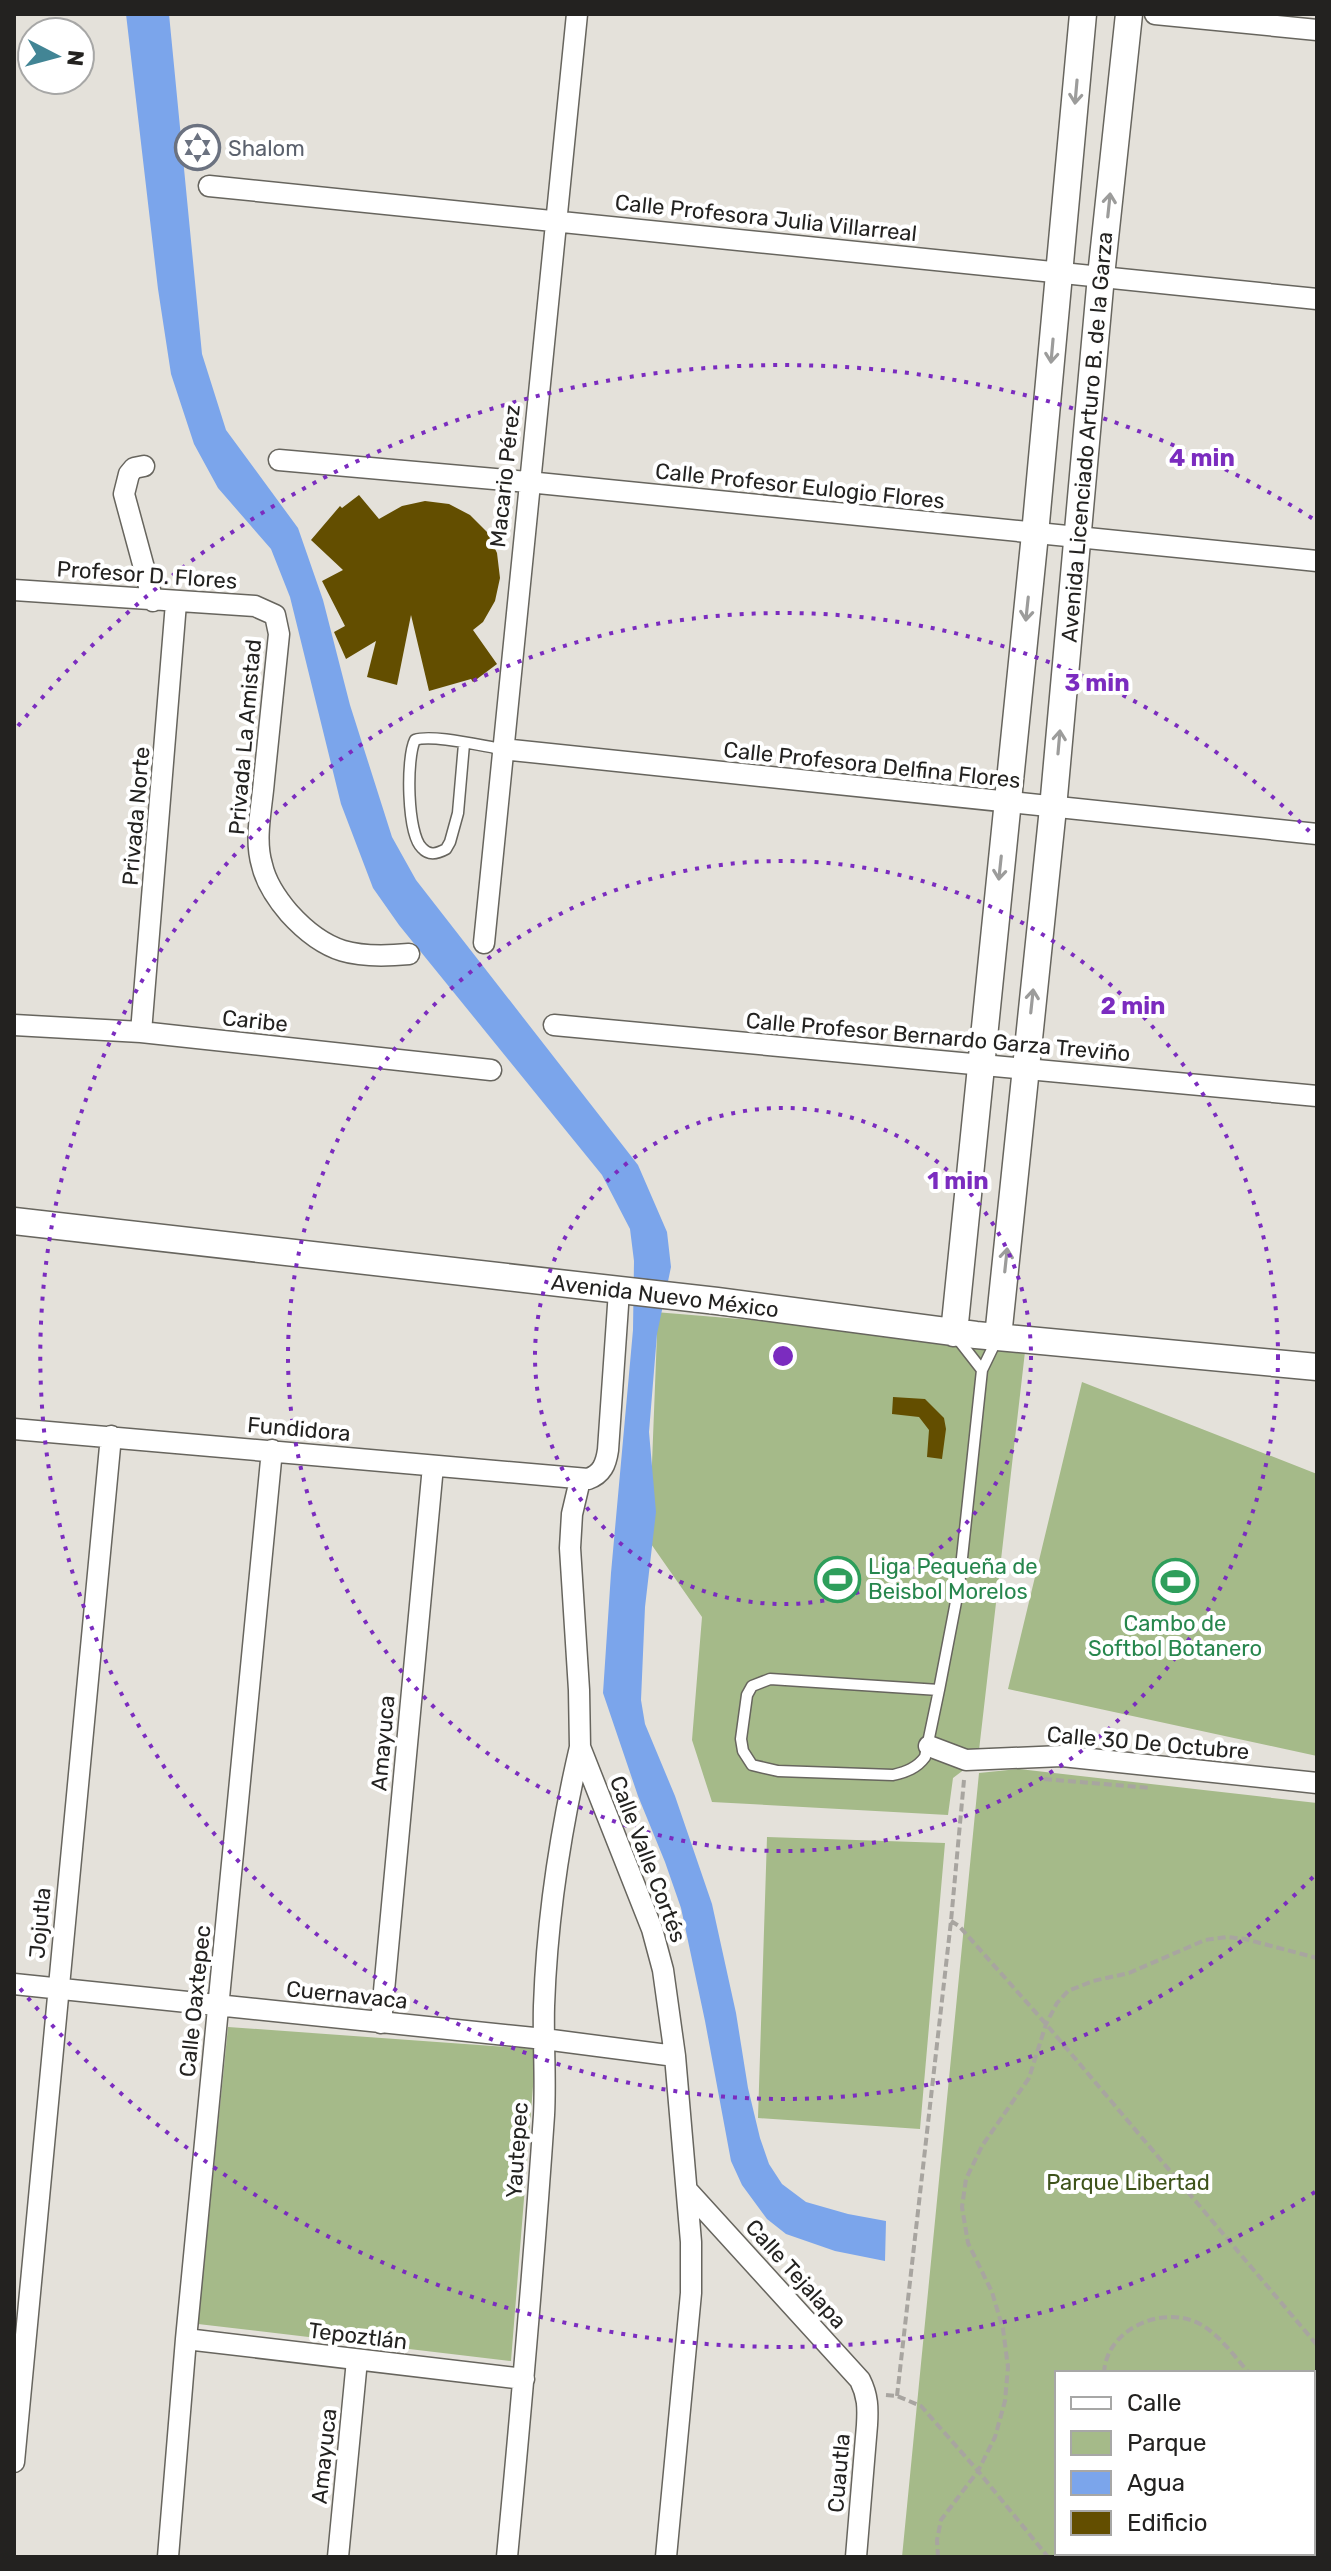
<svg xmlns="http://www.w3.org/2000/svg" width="1331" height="2571" font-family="Rubik,sans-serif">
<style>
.green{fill:#a5ba89;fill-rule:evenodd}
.water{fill:#7ba5eb}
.building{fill:#634e00}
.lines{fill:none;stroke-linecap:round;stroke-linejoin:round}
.service-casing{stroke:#67655e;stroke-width:13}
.minor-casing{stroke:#67655e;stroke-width:23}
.tertiary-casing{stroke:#67655e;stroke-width:29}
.path{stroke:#a8a5a0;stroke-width:4;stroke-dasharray:8 4;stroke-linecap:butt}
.service{stroke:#fff;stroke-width:10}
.minor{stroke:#fff;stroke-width:20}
.tertiary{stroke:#fff;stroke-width:26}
.oneway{stroke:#9c9c9b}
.ring{fill:none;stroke:#7b2cbf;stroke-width:4;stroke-dasharray:4 8}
.labels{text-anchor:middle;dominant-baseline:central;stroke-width:8;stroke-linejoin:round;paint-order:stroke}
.worship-label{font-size:22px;fill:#5b616d;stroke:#fff;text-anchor:start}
.street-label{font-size:22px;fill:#232220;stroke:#fff}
.leisure-label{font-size:22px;fill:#27864d;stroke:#fff;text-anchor:start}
.park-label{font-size:22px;fill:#3e531a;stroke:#fff}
.centre{fill:#7b2cbf;stroke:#fff;stroke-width:4}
.ring-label{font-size:24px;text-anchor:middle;font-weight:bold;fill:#7b2cbf;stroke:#fff;stroke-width:8;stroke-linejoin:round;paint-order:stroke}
</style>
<rect width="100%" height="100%" fill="#e4e1da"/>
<!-- green -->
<path class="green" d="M655,1312L1026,1343L978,1759L953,1778L948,1815L712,1802L692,1740L702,1617L649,1541L657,1334Z
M1082,1382L1317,1474V1756L1008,1689Z
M1019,1769L1317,1803V2557H902L979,1773ZM1313,2373V2553H1057V2373Z
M767,1837L945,1843L920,2129L758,2118Z
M228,2027L536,2049L511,2361L198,2324Z"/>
<!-- water -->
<path class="water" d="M126,14H169L202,354L226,430L298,528L323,600L350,705L392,837L416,880L638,1165L667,1232L671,1267L657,1334L649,1432L656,1512L645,1607L641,1700L645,1724L675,1796L712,1904L736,2013L748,2088L760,2138L769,2164L782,2184L806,2202L848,2214L886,2221L885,2261L835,2251L786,2234L767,2219L742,2185L731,2161L705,2021L681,1908L665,1862L638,1796L603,1693L611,1573L633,1330L634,1261L630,1229L602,1175L399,925L373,888L341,804L290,597L271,549L218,488L194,444L171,374L158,289Z"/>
<!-- building -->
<path class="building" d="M359,495L379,519L402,506L425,501L449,504L470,515L487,532L497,553L500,578L495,601L483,622L473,630L497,664L473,682L471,679L429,691L411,615L397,685L367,677L376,641L346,659L334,632L345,626L322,581L343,570L311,540L340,506L342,508Z
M893,1397L925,1399L944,1418L946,1429L942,1459L927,1457L929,1430L919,1417L892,1414Z"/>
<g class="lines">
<defs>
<path id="service" d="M464,744L458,813L450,842L446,849C437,854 429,856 422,848C407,834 406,758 415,740C432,734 482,746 502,749
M957,1338L982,1370
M770,1679L939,1690L925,1757C917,1768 906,1772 893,1775L778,1771L752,1765L743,1751L741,1739L747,1695L752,1686Z
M939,1690L959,1586L982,1370L997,1339"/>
<path id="minor" d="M1155,14L1317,30
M209,186L1317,299
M279,460L528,482L1317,561
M144,466L134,468L129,474L124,494L153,601
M14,590L255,606L275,615L279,634C274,683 269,731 264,780C262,807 254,839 262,865C266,883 277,899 289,913C326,954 355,959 409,954
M502,749L1317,834
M484,943L577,14
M14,1025L141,1032L491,1070
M554,1025L1317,1096
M141,1032L176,603
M14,1429L588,1479C602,1474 606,1464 608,1450L619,1291
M580,1480L572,1514L570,1548L579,1690L580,1747L652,1929L663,1970L675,2056L691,2242V2293L666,2557
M929,1746L966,1760L1062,1756L1317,1783
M14,1984L544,2039L675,2056
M381,2023L433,1466
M687,2190L860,2380C868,2396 868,2408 867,2425L856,2557
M186,2339L524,2379
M14,2462L111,1436
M168,2557L186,2339L272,1450
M338,2557L357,2360
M507,2557C521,2410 534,2263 544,2115C546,2079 543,2042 544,2006C547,1918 560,1833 580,1747"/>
<path id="tertiary" d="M14,1221L717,1301L976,1335L1317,1367
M954,1333L1035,534L1083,14
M998,1337L1053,808L1101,276L1129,14"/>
</defs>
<!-- service casing -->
<use href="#service" class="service-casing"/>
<!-- minor casing -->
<use href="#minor" class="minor-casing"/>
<!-- tertiary casing -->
<use href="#tertiary" class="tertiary-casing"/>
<!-- path -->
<path class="path" d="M1044,1779L1151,1788
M951,1921L959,1926L1046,2024L1317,2345
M1104,2373C1106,2329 1163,2304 1200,2324C1220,2335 1234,2356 1249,2373
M1313,2376L1317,2372
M886,2395L897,2396L921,2406L978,2471L1048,2557
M897,2396L951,1921L964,1780
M1313,2449L1317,2454
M1227,2553L1231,2557
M938,2557L937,2540L941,2520L978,2471L995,2437L1005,2401L1008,2367L1003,2329L992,2292L968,2243L962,2207L966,2179L982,2146L1029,2078L1046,2024L1057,2003L1068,1991L1093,1981L1129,1973L1205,1940L1227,1937L1245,1939L1317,1958
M1101,2557L1106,2553"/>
<!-- service -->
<use href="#service" class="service"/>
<!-- minor -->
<use href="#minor" class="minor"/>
<!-- tertiary -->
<use href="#tertiary" class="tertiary"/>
</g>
<!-- one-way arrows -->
<defs><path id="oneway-shaft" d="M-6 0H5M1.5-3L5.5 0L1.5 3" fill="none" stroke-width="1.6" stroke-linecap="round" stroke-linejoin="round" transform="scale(2)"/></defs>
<g class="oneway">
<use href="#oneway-shaft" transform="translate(1076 92) rotate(95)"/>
<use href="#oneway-shaft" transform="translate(1109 205) rotate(-84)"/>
<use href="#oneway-shaft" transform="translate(1052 351) rotate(95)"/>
<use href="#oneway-shaft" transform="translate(1027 609) rotate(96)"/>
<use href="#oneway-shaft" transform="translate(1059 742) rotate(-85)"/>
<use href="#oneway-shaft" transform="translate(1000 868) rotate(96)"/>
<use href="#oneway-shaft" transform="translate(1032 1001) rotate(-84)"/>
<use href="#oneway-shaft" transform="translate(1006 1260) rotate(-84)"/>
</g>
<!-- distance rings -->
<g class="ring">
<circle cx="783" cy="1356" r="248"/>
<circle cx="783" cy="1356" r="495"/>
<path d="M1313 1877A743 743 0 1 1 1313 835"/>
<path d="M1315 2192A991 991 0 0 1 18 1986M18 726A991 991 0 0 1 1315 520"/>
</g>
<!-- icons -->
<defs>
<symbol id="synagogue-ring" viewBox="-11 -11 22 22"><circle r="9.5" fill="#fff" stroke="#6b7280" stroke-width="1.5"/><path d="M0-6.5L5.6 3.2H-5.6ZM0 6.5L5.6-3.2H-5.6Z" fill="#6b7280"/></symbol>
<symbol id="stadium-ring" viewBox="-11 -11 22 22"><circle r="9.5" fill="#fff" stroke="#2e9e5b" stroke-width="1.5"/><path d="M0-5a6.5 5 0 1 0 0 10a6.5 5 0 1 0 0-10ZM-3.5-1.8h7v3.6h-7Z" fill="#2e9e5b"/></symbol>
</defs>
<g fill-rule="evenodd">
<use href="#synagogue-ring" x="172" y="122" width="51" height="51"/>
<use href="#stadium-ring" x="812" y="1554" width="51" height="51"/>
<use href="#stadium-ring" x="1150" y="1556" width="51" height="51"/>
</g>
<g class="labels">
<!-- worship labels -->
<g class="worship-label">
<text x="228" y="148">Shalom</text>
</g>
<!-- street labels -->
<g class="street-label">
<text transform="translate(766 218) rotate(6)">Calle Profesora Julia Villarreal</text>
<text transform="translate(1087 437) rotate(-85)">Avenida Licenciado Arturo B. de la Garza</text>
<text transform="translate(505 476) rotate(-84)">Macario Pérez</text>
<text transform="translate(800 486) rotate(6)">Calle Profesor Eulogio Flores</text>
<text transform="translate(147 575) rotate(4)">Profesor D. Flores</text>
<text transform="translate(245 737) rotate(-85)">Privada La Amistad</text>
<text transform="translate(872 765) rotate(6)">Calle Profesora Delfina Flores</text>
<text transform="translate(136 816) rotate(-85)">Privada Norte</text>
<text transform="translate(255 1021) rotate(6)">Caribe</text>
<text transform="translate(938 1037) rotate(5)">Calle Profesor Bernardo Garza Treviño</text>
<text transform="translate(665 1296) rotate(7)">Avenida Nuevo México</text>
<text transform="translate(299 1429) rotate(5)">Fundidora</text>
<text transform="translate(383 1743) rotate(-85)">Amayuca</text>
<text transform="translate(1148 1743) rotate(5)">Calle 30 De Octubre</text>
<text transform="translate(648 1859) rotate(69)">Calle Valle Cortés</text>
<text transform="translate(40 1923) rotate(-85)">Jojutla</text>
<text transform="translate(347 1995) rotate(6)">Cuernavaca</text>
<text transform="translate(195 2001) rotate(-84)">Calle Oaxtepec</text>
<text transform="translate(517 2150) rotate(-86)">Yautepec</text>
<text transform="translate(796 2274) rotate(48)">Calle Tejalapa</text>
<text transform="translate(358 2336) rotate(7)">Tepoztlán</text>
<text transform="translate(324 2456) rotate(-84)">Amayuca</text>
<text transform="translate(839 2473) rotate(-85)">Cuautla</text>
</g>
<!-- leisure labels -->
<g class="leisure-label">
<text x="868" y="1566">Liga Pequeña de<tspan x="868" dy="25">Beisbol Morelos</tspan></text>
<text x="1175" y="1623" text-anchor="middle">Cambo de<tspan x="1175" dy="25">Softbol Botanero</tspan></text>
</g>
<!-- park labels -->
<g class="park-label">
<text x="1128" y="2182">Parque Libertad</text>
</g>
</g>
<circle cx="783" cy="1356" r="12" class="centre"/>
<g class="ring-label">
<text x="1202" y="466">4 min</text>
<text x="1097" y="691">3 min</text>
<text x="1133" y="1014">2 min</text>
<text x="958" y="1189">1 min</text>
</g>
<!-- border -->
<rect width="1331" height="2571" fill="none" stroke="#232220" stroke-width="32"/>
<!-- legend -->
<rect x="1055" y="2371" width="260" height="184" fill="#ffffff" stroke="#a7a7a6" stroke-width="2"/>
<rect x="1071" y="2397" width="40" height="12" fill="#ffffff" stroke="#a7a7a6" stroke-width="2"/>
<text x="1127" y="2411" font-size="24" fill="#232220">Calle</text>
<rect x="1071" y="2431" width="40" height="24" fill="#a5ba89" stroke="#a7a7a6" stroke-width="2"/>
<text x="1127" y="2451" font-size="24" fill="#232220">Parque</text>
<rect x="1071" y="2471" width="40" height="24" fill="#7ba5eb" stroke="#a7a7a6" stroke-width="2"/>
<text x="1127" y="2491" font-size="24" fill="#232220">Agua</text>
<rect x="1071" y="2511" width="40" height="24" fill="#634e00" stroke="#a7a7a6" stroke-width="2"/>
<text x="1127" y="2531" font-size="24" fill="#232220">Edificio</text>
<!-- north arrow -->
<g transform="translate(56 56) rotate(96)"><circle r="38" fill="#ffffff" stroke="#a7a7a6" stroke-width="2"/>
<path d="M0-6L14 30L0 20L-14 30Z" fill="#428595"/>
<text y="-12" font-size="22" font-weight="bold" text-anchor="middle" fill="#232220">N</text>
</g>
</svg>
